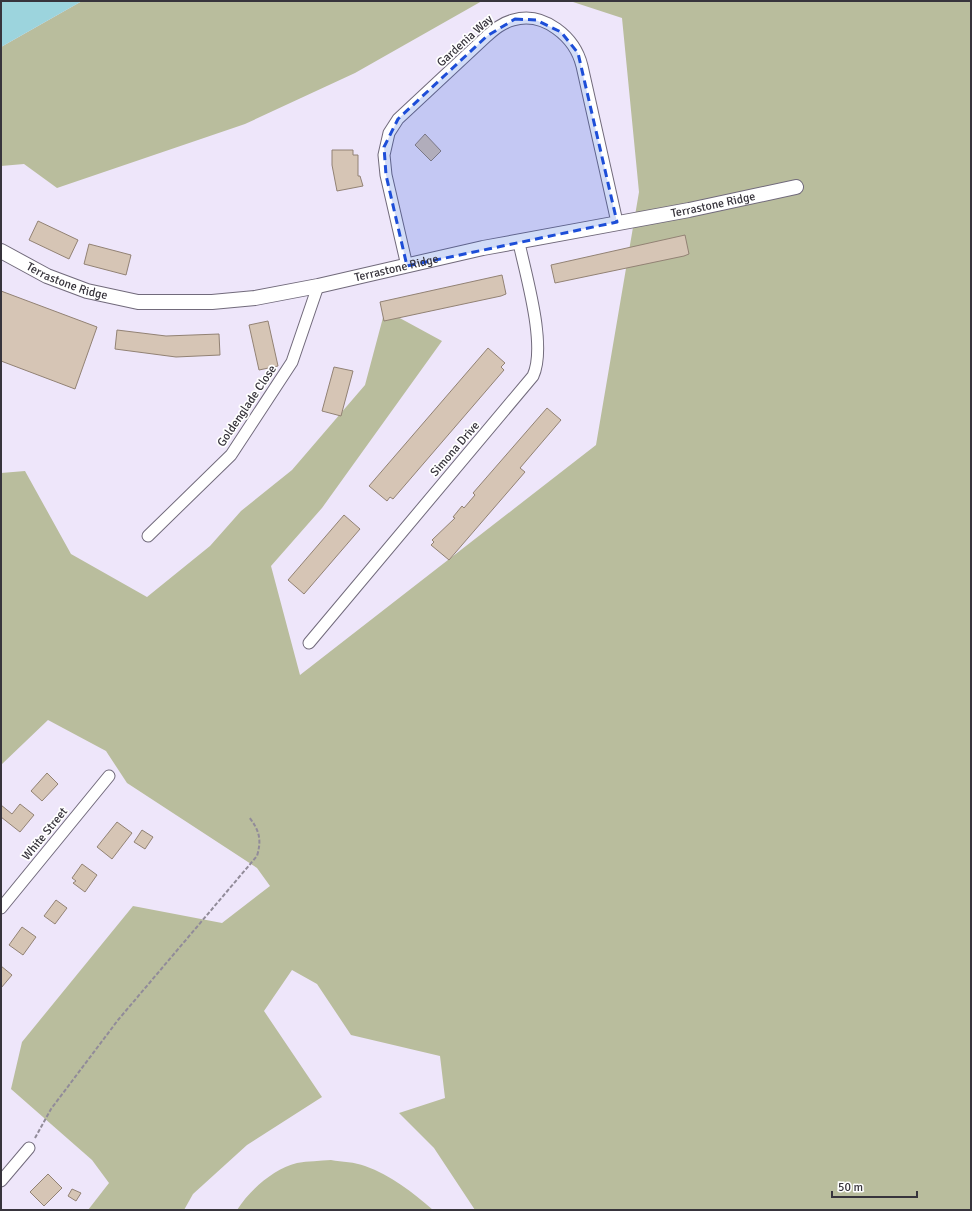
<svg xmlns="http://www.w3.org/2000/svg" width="972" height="1211" font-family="Signika,sans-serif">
<rect width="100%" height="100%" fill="#eee6fa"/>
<g fill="#b9bd9d">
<path d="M82,1H482L355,73L245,124L57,188L24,164L1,166V47Z"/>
<path d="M570,1H971V1210H475L434,1148L399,1113L445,1098L440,1056L351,1035L317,984L292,970L264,1011L322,1097L247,1145L193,1194L184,1210H88L109,1183L92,1160L11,1089L22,1042L133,906L222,923L270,886L257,868L127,783L106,751L48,720L1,765V473L25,471L71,554L147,597L210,546L241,511L292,470L365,385L385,310L442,341L322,508L271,566L300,675L596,445L639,192L622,18Z"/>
<path d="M331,1160C342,1162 355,1162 365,1166C391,1175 412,1192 433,1210H237C250,1190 273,1169 297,1163C308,1161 320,1161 331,1160Z"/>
</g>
<path fill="#9cd4dd" d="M1,1H82L1,47Z"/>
<g fill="#d6c5b5" stroke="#928274">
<path d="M425,134L441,151L431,161L415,145Z"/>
<path d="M332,150H353V155H358V176H360L363,186L337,191L332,165Z"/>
<path d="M38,221L78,240L69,259L29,240Z"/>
<path d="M685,235L689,254L684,256L555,283L551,265Z"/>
<path d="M89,244L131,255L126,275L84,264Z"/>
<path d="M502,275L506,294L501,296L384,321L380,302Z"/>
<path d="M1,291L97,327L75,389L1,361Z"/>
<path d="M268,321L278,366L259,370L249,325Z"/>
<path d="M117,330L166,336L219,334L220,355L176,357L115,349Z"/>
<path d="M488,348L505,363L501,367L504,370L393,499L390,497L387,501L369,486Z"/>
<path d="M334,367L353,371L341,416L322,411Z"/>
<path d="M547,408L561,420L520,468L525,472L449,560L431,545L434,542L432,540L455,518L453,517L462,506L464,508L475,495L473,493Z"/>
<path d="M344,515L360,529L304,594L288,580Z"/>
<path d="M47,773L58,784L42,801L31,791Z"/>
<path d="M20,804L34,815L20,832L1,817V805L12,814Z"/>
<path d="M117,822L132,833L112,859L97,847Z"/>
<path d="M142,830L153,837L145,849L134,842Z"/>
<path d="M82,864L97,875L85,892L73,883L76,881L72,878Z"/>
<path d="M56,900L67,908L55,924L44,916Z"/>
<path d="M22,927L36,937L23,955L9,945Z"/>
<path d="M1,966L12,975L1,988Z"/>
<path d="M48,1174L62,1188L44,1206L30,1192Z"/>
<path d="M72,1189L81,1193L76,1201L68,1196Z"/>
</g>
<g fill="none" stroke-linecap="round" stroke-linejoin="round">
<defs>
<g id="minor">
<path d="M407,266L386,175L384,155L389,133L398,119L487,36C495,29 502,23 513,20C544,11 575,37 582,66L617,222"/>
<path d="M148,536L231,455L292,362L318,286"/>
<path d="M309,643L533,376C547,346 526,276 519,243"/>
<path d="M1,908L109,776"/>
<path d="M1,1181L29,1148"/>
</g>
<g id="tertiary">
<path id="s1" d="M1,251L47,276L87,291L138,302H212L255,298L318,286L483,248L689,210L796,187"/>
</g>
</defs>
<use href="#minor" stroke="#716a7b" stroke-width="13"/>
<use href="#tertiary" stroke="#716a7b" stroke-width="16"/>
<path stroke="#918b99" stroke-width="2" stroke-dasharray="4 2" stroke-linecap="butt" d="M35,1138L51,1109L118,1020L257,856C262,839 259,830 249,817"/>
<use href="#minor" stroke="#fff" stroke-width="11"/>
<use href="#tertiary" stroke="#fff" stroke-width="14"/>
</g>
<path fill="#1d4ed8" fill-opacity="0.2" stroke="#1d4ed8" stroke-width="3" stroke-dasharray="8 5" stroke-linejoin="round" d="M515,19L536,20L561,32L578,53L617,222L407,266L386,175L384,147L398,119L487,36Z"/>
<g text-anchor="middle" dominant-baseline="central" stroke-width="3.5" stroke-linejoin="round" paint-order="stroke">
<g font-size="12" fill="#37343c" stroke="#fff">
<text transform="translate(465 41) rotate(-42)">Gardenia Way</text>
<text stroke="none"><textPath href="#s1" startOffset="732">Terrastone Ridge</textPath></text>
<text stroke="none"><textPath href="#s1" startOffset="409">Terrastone Ridge</textPath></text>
<text stroke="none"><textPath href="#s1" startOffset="73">Terrastone Ridge</textPath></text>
<text transform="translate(247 406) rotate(-56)">Goldenglade Close</text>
<text transform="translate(455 449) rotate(-49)">Simona Drive</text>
<text transform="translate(45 834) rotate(-51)">White Street</text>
</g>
</g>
<rect width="972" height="1211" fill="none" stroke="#37343c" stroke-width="4"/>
<path d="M832 1191v6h85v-6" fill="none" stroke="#37343c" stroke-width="2"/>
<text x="838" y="1191" font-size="12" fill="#37343c" stroke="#ffffff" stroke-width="3" paint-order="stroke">50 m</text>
</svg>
